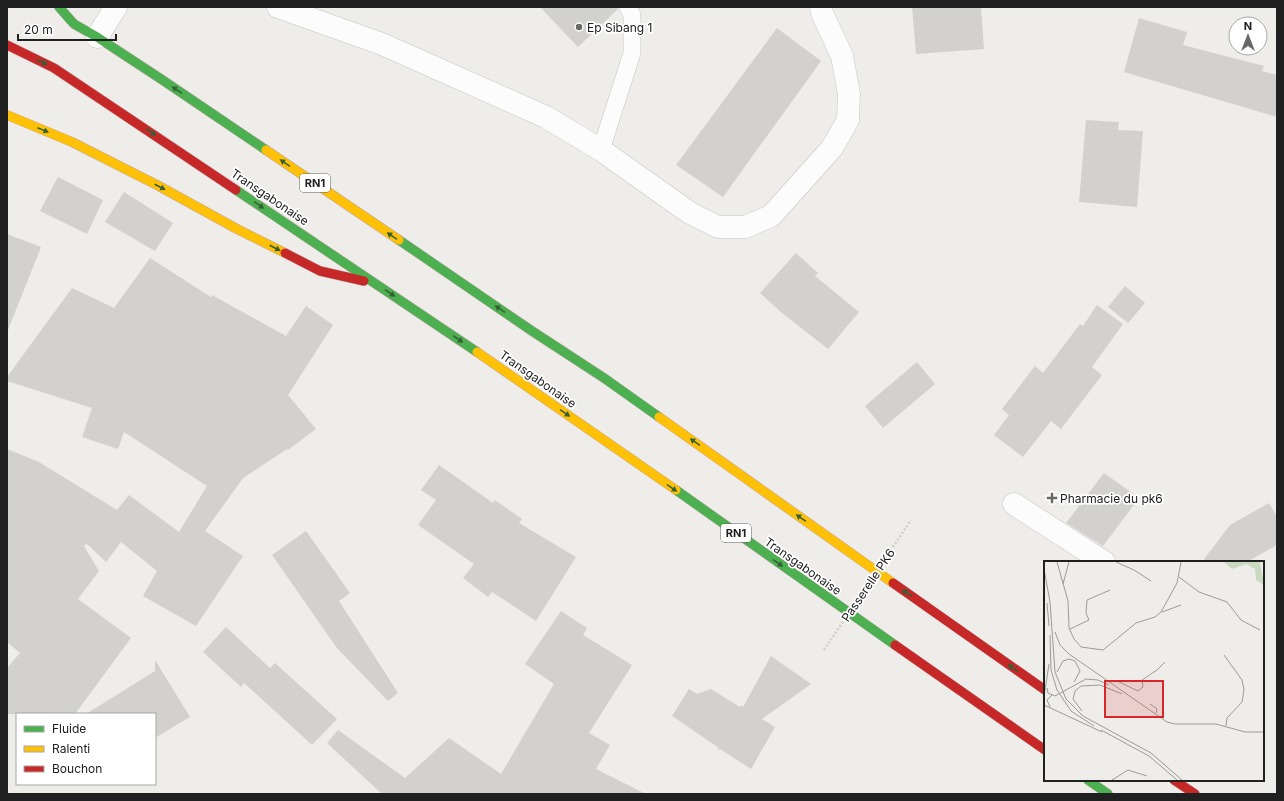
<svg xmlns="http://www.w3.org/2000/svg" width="1284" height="801" font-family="Inter,sans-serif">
<rect width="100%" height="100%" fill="#eeede9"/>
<g fill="#d2d1ce">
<path d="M540,7H618V9L578,47Z"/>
<path d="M912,7H981L984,49L916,54Z"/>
<path d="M1139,18L1187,32L1183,45L1264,66L1262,71L1277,75V117L1124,72Z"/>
<path d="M777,28L821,61L723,197L676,165Z"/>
<path d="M1086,120L1119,122L1118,130L1143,131L1137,207L1079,202Z"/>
<path d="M58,177L103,200L87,234L40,211Z"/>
<path d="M124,192L173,223L155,251L105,222Z"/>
<path d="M7,234L41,247L8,330H7Z"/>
<path d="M796,253L818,273L815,276L859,312L828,349L782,313L760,293Z"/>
<path d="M150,258L211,297L212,295L286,336L306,306L333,325L288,395L316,429L288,450L287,449L243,478L205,531L243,556L196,626L143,596L157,571L121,542L106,562L87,544L84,546L99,571L78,599L131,638L75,714H7V668L20,653L7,642V449L39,462L117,510L129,495L179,532L207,486L124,432L118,449L82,437L92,408L7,381V377L72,288L114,308Z"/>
<path d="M1125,286L1145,303L1128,323L1108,307Z"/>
<path d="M1097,305L1123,324L1092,367L1102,375L1061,429L1051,421L1023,457L994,435L1009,415L1002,409L1035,366L1043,373L1080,324L1083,326Z"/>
<path d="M917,362L935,384L883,428L865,406Z"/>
<path d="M439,465L493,503L495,500L522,519L519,523L576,557L536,621L492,592L488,597L463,578L474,564L418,525L436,500L421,490Z"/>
<path d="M1104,473L1139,498L1103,546L1066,523Z"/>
<path d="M1269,503L1277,517V545L1247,562H1202L1230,525Z"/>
<path d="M306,531L350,593L339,601L398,693L388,701L337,648L272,555Z"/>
<path d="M561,611L587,628L583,635L632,665L589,733L610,745L596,769L646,794H382L327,743L338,730L405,778L449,738L501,774L554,684L525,664Z"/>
<path d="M226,627L270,668L275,663L337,719L312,745L244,683L241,687L203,652Z"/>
<path d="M771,656L811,684L762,719L775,727L751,769L720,749L718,751L719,748L716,746L672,716L689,689L697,694L711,689L740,707L741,705L743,707Z"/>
<path d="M155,660L190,717L155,738V714H86L155,671Z"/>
</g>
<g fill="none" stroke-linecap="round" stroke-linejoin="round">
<defs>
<path id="lane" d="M601,150L632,53V15L628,7"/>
<g id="street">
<path d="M278,7L382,44L546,117L601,150L690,213L718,227H745L771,216L832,148L848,120L849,94L842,56L822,13L821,7"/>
<path d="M97,37L116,7"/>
<path d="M1014,504L1104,562"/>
</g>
<g id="fast">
<path d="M59,7L74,24L97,37L161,79L266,150"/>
<path d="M236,190L477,352"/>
<path d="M399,240L532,331L604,378L659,417"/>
<path d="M676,490L895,645"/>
<path d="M1088,780L1108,794"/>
</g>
<g id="slow">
<path d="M7,115L72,142L157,185L237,229L285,253"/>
<path d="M266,150L399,240"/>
<path d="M477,352L676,490"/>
<path d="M659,417L893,583"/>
</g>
<g id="jam">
<path d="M7,45L54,68L236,190"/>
<path d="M285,253L320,271L364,281"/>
<path d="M893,583L1045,690"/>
<path d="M895,645L1045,750"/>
<path d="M1174,780L1195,794"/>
</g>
</defs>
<use href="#lane" stroke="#c5c5c3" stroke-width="18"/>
<use href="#street" stroke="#c5c5c3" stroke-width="23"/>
<use href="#fast" stroke="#c1a3a9" stroke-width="10"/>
<use href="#slow" stroke="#c1a3a9" stroke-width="10"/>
<use href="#jam" stroke="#c1a3a9" stroke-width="10"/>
<use href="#lane" stroke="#fcfcfc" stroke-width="17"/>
<use href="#street" stroke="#fcfcfc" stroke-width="22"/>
<use href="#fast" stroke="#4caf50" stroke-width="9"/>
<use href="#slow" stroke="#ffc107" stroke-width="9"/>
<use href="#jam" stroke="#c62828" stroke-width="9"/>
<path stroke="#d6ccc9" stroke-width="2.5" stroke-dasharray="2 2" stroke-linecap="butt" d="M824,650L911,520"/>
</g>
<defs><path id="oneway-solid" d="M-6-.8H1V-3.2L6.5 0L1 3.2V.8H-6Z"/></defs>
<g fill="#346036">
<use href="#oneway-solid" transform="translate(42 62) rotate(26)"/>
<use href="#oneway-solid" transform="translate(177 90) rotate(-146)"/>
<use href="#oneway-solid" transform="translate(43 130) rotate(22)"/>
<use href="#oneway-solid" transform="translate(151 132) rotate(34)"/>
<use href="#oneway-solid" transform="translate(285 163) rotate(-146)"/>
<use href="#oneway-solid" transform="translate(160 187) rotate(28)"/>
<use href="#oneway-solid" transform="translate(259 205) rotate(34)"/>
<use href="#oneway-solid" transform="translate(392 236) rotate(-146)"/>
<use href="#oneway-solid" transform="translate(275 248) rotate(27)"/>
<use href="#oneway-solid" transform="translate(390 293) rotate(34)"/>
<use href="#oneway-solid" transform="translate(500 309) rotate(-146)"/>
<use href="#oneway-solid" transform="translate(458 339) rotate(35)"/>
<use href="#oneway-solid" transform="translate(565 413) rotate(35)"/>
<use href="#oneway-solid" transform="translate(695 442) rotate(-145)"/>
<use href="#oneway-solid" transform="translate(672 488) rotate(35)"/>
<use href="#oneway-solid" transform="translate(801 518) rotate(-145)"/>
<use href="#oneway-solid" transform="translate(778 563) rotate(35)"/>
<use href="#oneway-solid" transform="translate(907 593) rotate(-145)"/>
<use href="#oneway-solid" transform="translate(1013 668) rotate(-145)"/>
</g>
<g fill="#686866" stroke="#fff" stroke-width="1.5">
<circle cx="579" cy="27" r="4"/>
<path d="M1050 492h4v4h4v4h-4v4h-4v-4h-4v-4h4z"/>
</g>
<g text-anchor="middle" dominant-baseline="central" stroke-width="3.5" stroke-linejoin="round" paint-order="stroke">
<g fill="#fff" stroke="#636363" stroke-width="1">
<rect x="300" y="174" width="30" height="18" rx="3"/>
<rect x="721" y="524" width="30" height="18" rx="3"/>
</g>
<g font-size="11" font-weight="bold" fill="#202020">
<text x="315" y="183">RN1</text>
<text x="736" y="533">RN1</text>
</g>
<g font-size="12" fill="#202020" stroke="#fff" text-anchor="start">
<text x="587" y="27">Ep Sibang 1</text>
<text x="1060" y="498">Pharmacie du pk6</text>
</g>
<g font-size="12" fill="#202020" stroke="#fff">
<text transform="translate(270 197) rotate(34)">Transgabonaise</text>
<text transform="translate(538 379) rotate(35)">Transgabonaise</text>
<text transform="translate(803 566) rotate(35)">Transgabonaise</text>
<text transform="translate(868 585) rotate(-56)">Passerelle PK6</text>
</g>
</g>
<g transform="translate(1044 561)">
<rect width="220" height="220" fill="#eeede9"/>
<path d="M180,1H216L220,24L212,19L211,8L202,3L188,8Z" fill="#c8dbc0"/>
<path fill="none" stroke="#9c9b99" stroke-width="1" d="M13,1L24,40L25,67L30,78L37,86L59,89L92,62L111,56L117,51L133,22L137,1M72,1L90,9L107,20M0,8L6,41L11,111L22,138L39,155L107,192L138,219M135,16L155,31L183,41L197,59L216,69M19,23L25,1M3,42L5,65M118,51L137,44M26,68L45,59L42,52L43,39L66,29M11,71L16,84L25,93L123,161L131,163H172L201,171H220M6,74L7,109L13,129L27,150L50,165M180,94L198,119L200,129L198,141L183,157L182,165M13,111L19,100L25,98L31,100L36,110L30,121M66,120H73L94,130L99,126L98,119L113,109L121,101M3,127L4,132L11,135L42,118L54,119L65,124M0,136L5,103M106,143L113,148L112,152M0,144L58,171M6,146L3,139L8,134M38,150L29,138L31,130L37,125L56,124L78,133M57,169L105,195L133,219M68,219L84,209L103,215"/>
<path fill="#d62828" fill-opacity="0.15" stroke="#d62828" stroke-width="2" d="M61,120H119V156H61Z"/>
<rect width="220" height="220" fill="none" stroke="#202020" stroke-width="2"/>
</g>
<rect width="1284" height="801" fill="none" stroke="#202020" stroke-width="16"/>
<rect x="16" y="713" width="140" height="72" fill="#ffffff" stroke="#a6a6a6"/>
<rect x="24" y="726" width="20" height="6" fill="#4caf50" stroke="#a6a6a6"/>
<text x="52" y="733" font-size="12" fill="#202020">Fluide</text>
<rect x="24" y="746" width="20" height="6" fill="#ffc107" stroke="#a6a6a6"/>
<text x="52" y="753" font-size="12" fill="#202020">Ralenti</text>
<rect x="24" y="766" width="20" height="6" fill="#c62828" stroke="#a6a6a6"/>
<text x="52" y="773" font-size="12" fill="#202020">Bouchon</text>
<g transform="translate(1248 36)"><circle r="19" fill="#ffffff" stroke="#a6a6a6"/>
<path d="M0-3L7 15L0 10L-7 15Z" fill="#686866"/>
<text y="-6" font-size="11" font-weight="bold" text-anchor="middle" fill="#202020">N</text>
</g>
<path d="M18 34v6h98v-6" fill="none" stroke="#202020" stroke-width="2"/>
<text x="24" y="34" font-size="12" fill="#202020" stroke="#ffffff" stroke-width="3" paint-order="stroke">20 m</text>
</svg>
